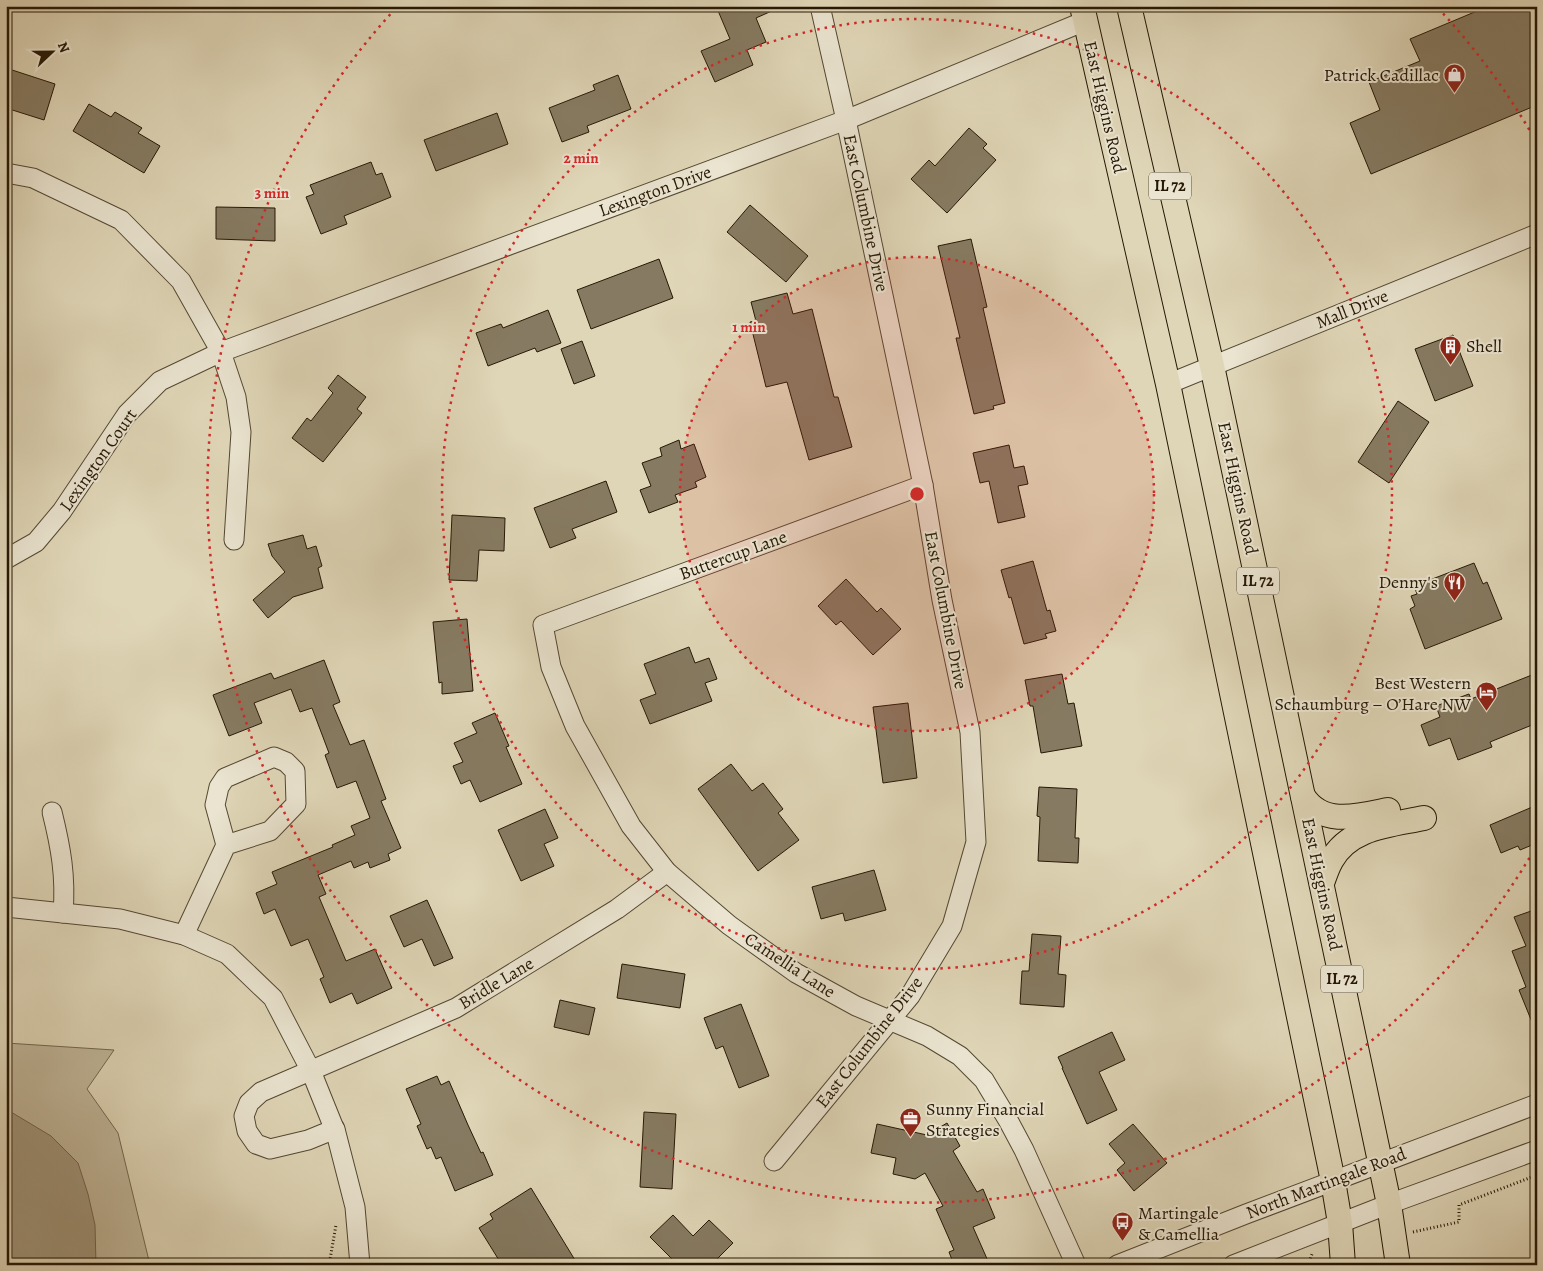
<svg xmlns="http://www.w3.org/2000/svg" width="1543" height="1271" font-family="Alegreya,serif">
<rect width="100%" height="100%" fill="#dfd6b7"/>
<filter id="stains"><feTurbulence type="fractalNoise" baseFrequency=".004" numOctaves="4"/><feColorMatrix values="0 0 0 0 .2 0 0 0 0 .09 0 0 0 0 .02 0 0 0 .5 -.17"/></filter>
<radialGradient id="worn" r=".72"><stop offset=".6" stop-color="#630" stop-opacity="0"/><stop offset="1" stop-color="#630" stop-opacity=".3"/></radialGradient>
<path fill="#c0b699" stroke="#73674f" d="M6,1043L114,1050L87,1089L118,1133L150,1265H6Z"/>
<path fill="#a0957a" stroke="#6f634b" d="M6,1109L51,1136L78,1163L88,1194L95,1225L96,1265H6Z"/>
<g fill="#867b62" stroke="#261805">
<path d="M716,6H783L756,18L766,42L747,50L753,65L715,82L701,51L730,39Z"/>
<path d="M1489,6H1537V105L1371,174L1350,123L1380,110L1369,82L1420,61L1410,39Z"/>
<path d="M6,68L55,84L44,120L6,108Z"/>
<path d="M618,75L631,109L587,126L589,132L562,142L549,108L595,90L593,85Z"/>
<path d="M89,104L111,117L115,112L142,128L138,133L160,146L144,173L73,131Z"/>
<path d="M497,113L508,144L436,171L424,140Z"/>
<path d="M969,128L987,144L983,148L996,160L947,213L911,179L929,160L935,166Z"/>
<path d="M371,162L376,175L382,173L391,197L344,216L347,224L321,234L306,197L314,194L310,185Z"/>
<path d="M750,205L808,256L786,282L727,232Z"/>
<path d="M216,207L275,208V241L216,239Z"/>
<path d="M971,239L987,307L983,308L1005,403L993,406L994,409L974,414L956,338H960L938,246Z"/>
<path d="M659,259L673,298L591,329L577,290Z"/>
<path d="M787,293L793,314L812,309L834,397H838L852,447L809,460L787,382L766,387L750,322L756,321L751,302Z"/>
<path d="M548,310L561,343L537,352L535,348L488,366L476,333L501,324L503,328Z"/>
<path d="M1453,335L1473,386L1435,401L1415,349Z"/>
<path d="M582,341L595,376L574,384L561,349Z"/>
<path d="M338,375L366,397L357,409L362,413L323,462L292,438L307,418L311,421L333,393L328,388Z"/>
<path d="M1398,401L1429,422L1389,483L1358,462Z"/>
<path d="M679,440L681,449L694,444L706,477L695,482L697,487L675,495L678,502L649,513L640,490L651,486L642,463L662,456L660,448Z"/>
<path d="M1009,445L1014,468L1024,466L1028,484L1018,486L1025,517L998,523L989,481L980,483L973,453Z"/>
<path d="M606,481L617,512L572,529L576,538L550,548L534,508Z"/>
<path d="M452,515L505,518L504,551L479,550L477,581L449,580Z"/>
<path d="M303,535L307,549L316,546L322,566L318,568L323,588L293,597L268,618L253,600L285,572L272,556L268,544Z"/>
<path d="M1033,561L1047,611L1050,610L1056,631L1045,634L1047,638L1024,644L1011,597L1009,598L1001,570Z"/>
<path d="M1474,563L1483,584L1487,582L1502,619L1425,649L1410,609L1415,606L1411,596L1417,594L1414,586Z"/>
<path d="M846,579L877,612L881,608L901,629L873,655L841,621L836,625L818,606Z"/>
<path d="M467,619L473,691L442,694V682L439,683L433,622Z"/>
<path d="M689,647L695,663L709,658L717,679L705,683L712,701L650,724L640,700L656,694L644,664Z"/>
<path d="M324,660L340,702L333,705L350,745L364,740L386,799L381,801L401,848L388,854L390,860L370,868L368,862L354,868L351,861L318,875L326,894L319,897L346,961L375,949L392,988L357,1004L352,993L330,1003L320,979L324,977L308,939L291,946L275,909L264,914L256,893L277,884L272,872L333,847L332,845L355,835L351,826L370,818L356,781L337,788L325,755L329,753L312,708L300,712L291,689L254,703L262,723L229,736L213,695L271,673L274,679Z"/>
<path d="M1537,673V723L1490,742L1492,747L1458,760L1450,738L1429,746L1421,725L1440,717L1436,706L1469,694L1471,699Z"/>
<path d="M1062,674L1068,704L1074,703L1082,746L1041,753L1033,706H1030L1025,680Z"/>
<path d="M908,703L917,778L883,783L873,707Z"/>
<path d="M495,713L509,746L506,747L522,784L480,802L470,780L461,784L453,766L463,762L454,743L477,733L472,723Z"/>
<path d="M731,764L752,791L763,783L783,809L778,813L799,840L758,871L698,789Z"/>
<path d="M1039,787L1077,789L1075,838H1079L1078,863L1038,861L1040,817L1037,816Z"/>
<path d="M1537,805V843L1520,850L1518,846L1501,853L1490,825Z"/>
<path d="M545,809L558,838L544,844L554,866L521,881L498,830Z"/>
<path d="M874,870L886,910L845,921L843,913L821,919L812,887Z"/>
<path d="M427,900L453,958L434,966L422,939L404,947L390,916Z"/>
<path d="M1537,909V1032H1536L1519,990L1526,987L1512,951L1526,946L1514,917Z"/>
<path d="M1032,934L1061,936L1058,974L1066,975L1064,1007L1020,1004L1022,971H1029Z"/>
<path d="M622,964L685,974L680,1008L617,998Z"/>
<path d="M560,1000L595,1008L589,1035L554,1027Z"/>
<path d="M741,1004L769,1076L739,1088L723,1046L716,1049L704,1018Z"/>
<path d="M1112,1032L1125,1060L1099,1072L1117,1110L1087,1124L1062,1068H1063L1058,1057Z"/>
<path d="M437,1076L441,1085L449,1081L468,1125L481,1153L483,1152L493,1175L455,1191L441,1157L436,1159L431,1147L427,1149L417,1126L421,1124L406,1089Z"/>
<path d="M644,1112L676,1114L672,1189L640,1187Z"/>
<path d="M947,1123L960,1146L953,1151L977,1192L983,1189L995,1218L973,1227L988,1261L980,1265H954L949,1252L954,1250L936,1209L943,1206L925,1173L915,1179L893,1174L896,1158L871,1153L877,1124L927,1135Z"/>
<path d="M1133,1124L1167,1163L1134,1191L1117,1170L1125,1163L1109,1144Z"/>
<path d="M531,1188L578,1265H502L479,1228L493,1219L490,1214Z"/>
<path d="M673,1215L693,1236L709,1220L733,1243L711,1265H678L650,1237Z"/>
</g>
<g fill="none" stroke-linecap="round" stroke-linejoin="round">
<defs>
<g id="minor">
<path d="M6,173L33,178L121,220L181,281L221,352L236,397L241,432L234,540"/>
<path d="M1168,384L1537,234"/>
<path d="M923,485L543,625L551,667L575,726L631,826L667,872L729,925L796,973L856,1006L927,1036L960,1056L984,1080L1008,1120L1024,1150L1076,1265"/>
<path d="M6,559L36,542L62,511L127,414L160,381L221,352L846,120L1085,21"/>
<path d="M52,812C61,848 66,877 63,913"/>
<path d="M6,907L120,919L184,935L227,954L273,998L311,1071L336,1133L355,1207L360,1265"/>
<path d="M184,935L226,845L215,805L219,787L225,778L274,757L286,762L295,771L296,804L270,831L226,845"/>
<path d="M335,1129L308,1140L270,1149L256,1144L247,1131L244,1116L249,1103L261,1092L456,1008L617,909L667,872"/>
<path d="M774,1161L910,996L952,926L976,842L970,732L942,600L923,485L846,120L820,6"/>
<path d="M1117,1265L1246,1214L1537,1104"/>
<path d="M1233,1265L1389,1204L1537,1150"/>
</g>
<g id="major">
<path d="M1082,6L1168,384L1333,1181L1340,1223L1343,1265"/>
<path d="M1129,6L1212,366L1389,1204L1398,1265"/>
<path d="M1303,796C1322,827 1359,816 1388,810"/>
<path d="M1322,883C1325,875 1327,868 1331,861C1349,827 1391,825 1424,818"/>
</g>
</defs>
<use href="#minor" stroke="#544832" stroke-width="21"/>
<use href="#major" stroke="#261805" stroke-width="26"/>
<g stroke="#261805" stroke-width="3" stroke-dasharray="1 2.5" stroke-linecap="butt">
<path d="M1413,1232L1459,1222V1205L1537,1175"/>
<path d="M329,1265L336,1225"/>
<path d="M1308,1265L1312,1254"/>
</g>
<use href="#minor" stroke="#eae4d0" stroke-width="19"/>
<use href="#major" stroke="#dfd6b7" stroke-width="24"/>
</g>
<circle cx="917" cy="494" r="237" fill="#d62828" fill-opacity=".12"/>
<g fill="none" stroke="#d62828" stroke-width="2.5" stroke-dasharray="2.5 5">
<circle cx="917" cy="494" r="237"/>
<circle cx="917" cy="494" r="475"/>
<path d="M1537 845A712 712 0 1 1 396 8M1438 8A712 712 0 0 1 1537 143"/>
</g>
<defs>
<symbol id="shop-pin" viewBox="-11 -11 22 30"><path d="M0 17L-7.5 6A9.5 9.5 0 1 1 7.5 6Z" fill="#8f2418" stroke="#eae4d0"/><path d="M-5-2.5h2.3a2.7 3.5 0 0 1 5.4 0H5L5.5 6h-11ZM-1.5-2.5h3a1.5 2.3 0 0 0-3 0Z" fill="#fff"/></symbol>
<symbol id="building-pin" viewBox="-11 -11 22 30"><path d="M0 17L-7.5 6A9.5 9.5 0 1 1 7.5 6Z" fill="#8f2418" stroke="#eae4d0"/><path d="M-4-6H4V6H1V3H-1V6H-4ZM-2.5-4.3h1.7v1.8h-1.7ZM.8-4.3h1.7v1.8H.8ZM-2.5-1h1.7V.8h-1.7ZM.8-1h1.7V.8H.8Z" fill="#fff"/></symbol>
<symbol id="restaurant-pin" viewBox="-11 -11 22 30"><path d="M0 17L-7.5 6A9.5 9.5 0 1 1 7.5 6Z" fill="#8f2418" stroke="#eae4d0"/><path d="M-5-6h1v4h1v-4h1v4h1v-4h1v5L-1.5 .5V6h-2V.5L-5-1ZM5-6V6H3V1.5H1.5Q1.5-4 5-6Z" fill="#fff"/></symbol>
<symbol id="hotel-pin" viewBox="-11 -11 22 30"><path d="M0 17L-7.5 6A9.5 9.5 0 1 1 7.5 6Z" fill="#8f2418" stroke="#eae4d0"/><path d="M-6-4.5h1.5V1H6V5H4.5V3h-9V5H-6ZM-4 0a1.8 1.8 0 1 1 3.6 0ZM.5 0V-2.5h3Q6-2.5 6 0Z" fill="#fff"/></symbol>
<symbol id="office-pin" viewBox="-11 -11 22 30"><path d="M0 17L-7.5 6A9.5 9.5 0 1 1 7.5 6Z" fill="#8f2418" stroke="#eae4d0"/><path d="M-6-3h4V-5.5h4V-3h4V5H-6ZM-1-4.5V-3h2v-1.5ZM-6 0V1H6V0Z" fill="#fff"/></symbol>
<symbol id="bus-pin" viewBox="-11 -11 22 30"><path d="M0 17L-7.5 6A9.5 9.5 0 1 1 7.5 6Z" fill="#8f2418" stroke="#eae4d0"/><path d="M-5-6H5V4H4V6H2V4H-2V6H-4V4H-5ZM-3.5-4V0h7V-4ZM-3.5 1.2v1.5H-2V1.2ZM2 1.2v1.5H3.5V1.2Z" fill="#fff"/></symbol>
</defs>
<g fill-rule="evenodd">
<use href="#shop-pin" x="1442" y="62" width="25" height="34"/>
<use href="#building-pin" x="1438" y="334" width="25" height="34"/>
<use href="#restaurant-pin" x="1442" y="570" width="25" height="34"/>
<use href="#hotel-pin" x="1474" y="680" width="25" height="34"/>
<use href="#office-pin" x="898" y="1106" width="25" height="34"/>
<use href="#bus-pin" x="1110" y="1210" width="25" height="34"/>
</g>
<g text-anchor="middle" dominant-baseline="central" stroke-width="4" stroke-linejoin="round" paint-order="stroke">
<g fill="#eae4d0" stroke="#615542" stroke-width="1">
<rect x="1149" y="172.5" width="42" height="27" rx="4"/>
<rect x="1237" y="567.5" width="42" height="27" rx="4"/>
<rect x="1321" y="965.5" width="42" height="27" rx="4"/>
</g>
<g font-size="16" font-weight="bold" fill="#261805">
<text x="1170" y="186">IL 72</text>
<text x="1258" y="581">IL 72</text>
<text x="1342" y="979">IL 72</text>
</g>
<g font-size="18" fill="#261805" stroke="#eae4d0" text-anchor="end">
<text x="1439" y="75">Patrick Cadillac</text>
<text x="1466" y="346" text-anchor="start">Shell</text>
<text x="1438" y="582">Denny's</text>
<text x="1471" y="683">Best Western<tspan x="1471" dy="21">Schaumburg – O’Hare NW</tspan></text>
<text x="926" y="1109" text-anchor="start">Sunny Financial<tspan x="926" dy="21">Strategies</tspan></text>
<text x="1138" y="1213" text-anchor="start">Martingale<tspan x="1138" dy="21">&amp; Camellia</tspan></text>
</g>
<g font-size="18" fill="#261805" stroke="#eae4d0">
<text transform="translate(1105 107) rotate(77)">East Higgins Road</text>
<text transform="translate(655 191) rotate(-20)">Lexington Drive</text>
<text transform="translate(866 213) rotate(78)">East Columbine Drive</text>
<text transform="translate(1352 309) rotate(-22)">Mall Drive</text>
<text transform="translate(98 460) rotate(-55)">Lexington Court</text>
<text transform="translate(1238 488) rotate(78)">East Higgins Road</text>
<text transform="translate(733 555) rotate(-20)">Buttercup Lane</text>
<text transform="translate(946 610) rotate(79)">East Columbine Drive</text>
<text transform="translate(1322 884) rotate(78)">East Higgins Road</text>
<text transform="translate(790 965) rotate(33)">Camellia Lane</text>
<text transform="translate(496 983) rotate(-31)">Bridle Lane</text>
<text transform="translate(869 1042) rotate(-52)">East Columbine Drive</text>
<text transform="translate(1326 1183) rotate(-21)">North Martingale Road</text>
</g>
</g>
<circle cx="917" cy="494" r="8" fill="#d62828" stroke="#eae4d0" stroke-width="2.5"/>
<g font-size="15" text-anchor="middle" font-weight="bold" fill="#d62828" stroke="#eae4d0" stroke-width="4" stroke-linejoin="round" paint-order="stroke">
<text x="581" y="163">2 min</text>
<text x="272" y="198">3 min</text>
<text x="749" y="332">1 min</text>
</g>
<rect width="1543" height="1271" fill="none" stroke="#dfd6b7" stroke-width="25"/>
<rect x="8" y="8" width="1528" height="1256" fill="none" stroke="#261805" stroke-width="2.5"/>
<rect x="12" y="12" width="1518" height="1246" fill="none" stroke="#261805"/>
<g transform="translate(52 52) rotate(68)" stroke="#eae4d0" stroke-width="4" paint-order="stroke">
<path d="M0-4L9 19L0 12L-9 19Z" fill="#261805"/>
<text y="-8" font-size="14" font-weight="bold" text-anchor="middle" fill="#261805">N</text>
</g>
<rect width="100%" height="100%" filter="url(#stains)"/>
<rect width="100%" height="100%" fill="url(#worn)"/>
</svg>
